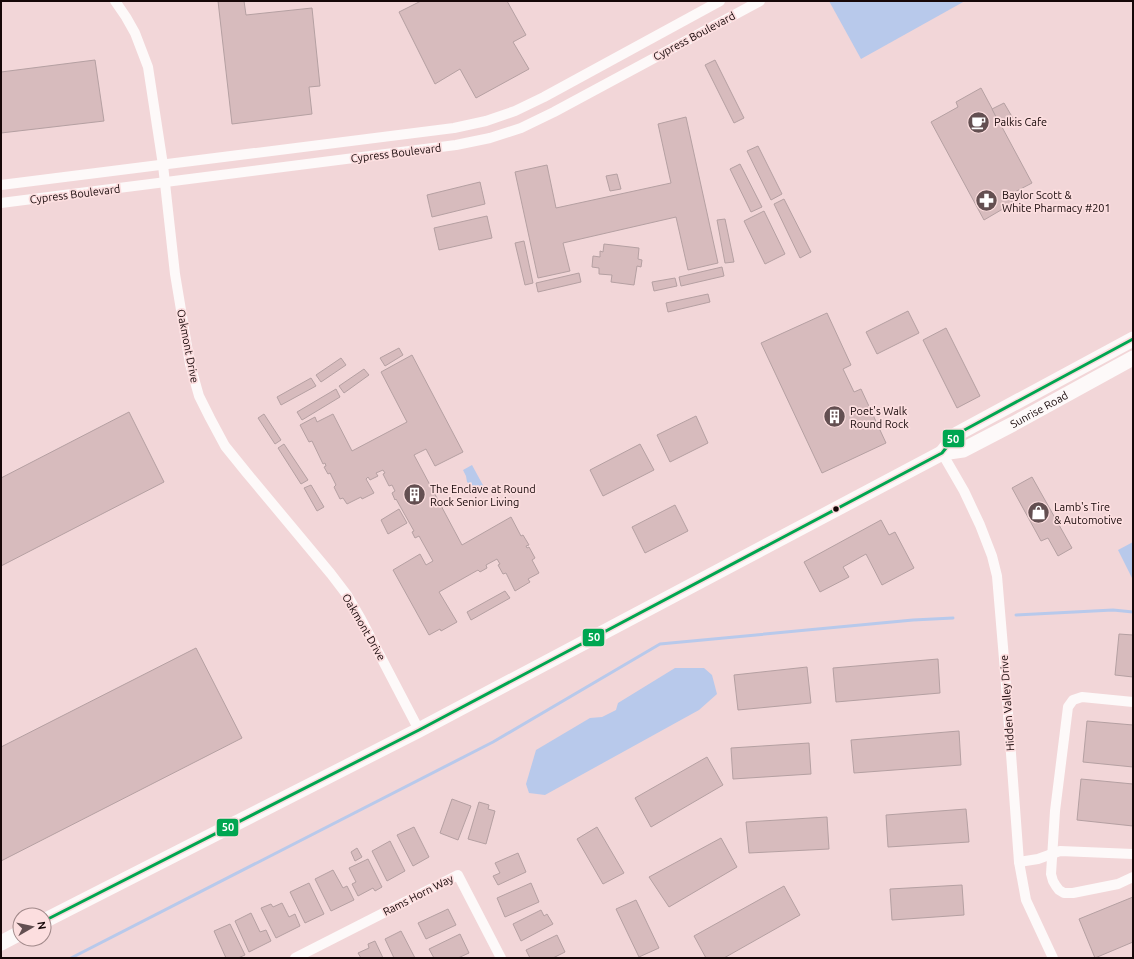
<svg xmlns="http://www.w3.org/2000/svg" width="1134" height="959" font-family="Ubuntu,sans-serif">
<rect width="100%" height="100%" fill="#f2d6d8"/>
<g fill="#b8c9eb">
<path d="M829,1H965L861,59Z"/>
<path d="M472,465L484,487L475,492L472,486L467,482L466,476L463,470Z"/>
<path d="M1133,542V580L1118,550Z"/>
<path d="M675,668H704L712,675L717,694L699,710L545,795L529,793L526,784L536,750L590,718L602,717L616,710L618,703Z"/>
</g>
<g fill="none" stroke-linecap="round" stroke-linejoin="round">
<g stroke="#b8c9eb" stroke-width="3">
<path d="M1016,615L1113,610L1133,612"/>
<path d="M71,958L493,742L660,644L913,620L953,618"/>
</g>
</g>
<g fill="#d7bbbd" stroke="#b5a0a2">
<path d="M218,1H244L246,15L312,8L320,86L309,87L312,114L232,124Z"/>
<path d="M421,1H507L526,35L513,42L529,69L476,98L460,69L435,84L399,12Z"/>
<path d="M95,60L104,121L1,133V72Z"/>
<path d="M715,60L744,118L734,123L705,65Z"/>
<path d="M981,88L1032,183L1009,195L1013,203L984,220L931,122L958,107L956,102Z"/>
<path d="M1004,103L1014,120L1001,127L992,109Z"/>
<path d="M686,117L718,263L688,270L676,217L563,243L570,271L538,278L515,172L547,165L556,208L671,183L658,124Z"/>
<path d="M758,146L782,194L771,200L747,151Z"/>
<path d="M740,164L762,207L751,212L730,169Z"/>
<path d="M617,174L621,189L610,191L606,176Z"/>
<path d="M480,182L485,204L432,217L427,195Z"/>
<path d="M784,199L811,252L800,258L774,204Z"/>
<path d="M764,211L785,254L765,264L744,221Z"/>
<path d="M487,216L492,238L439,250L434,228Z"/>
<path d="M725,219L734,262L725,263L717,220Z"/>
<path d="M524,241L533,283L525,285L515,243Z"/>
<path d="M604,244L639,248L638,259L642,260L641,267L637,266L634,285L611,282L612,275L599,274V268L592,267L593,256L600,257V251L603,252Z"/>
<path d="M722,267L724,276L681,286L679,277Z"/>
<path d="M579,273L581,282L538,292L536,283Z"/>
<path d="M675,278L677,286L654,291L652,282Z"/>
<path d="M708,294L710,302L668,312L666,303Z"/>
<path d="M908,311L919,333L877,354L866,332Z"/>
<path d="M827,313L851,365L843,369L854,392L861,389L886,443L822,473L761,343Z"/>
<path d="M946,328L980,396L957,408L923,340Z"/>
<path d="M399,348L403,355L385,366L380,358Z"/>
<path d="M412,355L463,452L435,466L426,449L414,455L462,545L511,517L521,536L523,535L529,545L526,546L527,548L529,547L535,558L532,560L539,573L528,579L530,582L515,591L506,573L503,574L498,565L500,564L497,559L486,565L487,568L480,572L478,570L439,592L457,622L441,631L440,629L429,635L393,570L420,554L426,565L433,561L419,536L415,538L412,532L414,531L396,499L395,500L392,493L395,491L392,485L389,486L383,474L385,473L383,470L376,473L378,476L370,480L368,477L366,479L374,493L362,499L361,497L347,504L343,498L340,499L334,487L336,485L330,473L328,474L324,467L326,466L325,463L323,464L312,441L309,442L300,425L315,417L317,422L333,414L352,451L407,422L381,372Z"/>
<path d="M341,358L346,365L321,382L316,375Z"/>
<path d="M364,369L369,375L344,393L339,386Z"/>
<path d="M311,378L316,386L281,405L277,397Z"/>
<path d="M336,389L340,397L302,420L297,412Z"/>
<path d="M129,412L164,482L1,566V478Z"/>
<path d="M264,414L281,440L275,444L258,418Z"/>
<path d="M696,416L708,443L670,462L657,435Z"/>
<path d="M284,444L308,480L301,484L278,448Z"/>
<path d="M640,444L654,470L603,496L590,470Z"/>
<path d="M1032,477L1072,548L1058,556L1048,538L1041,541L1012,488Z"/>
<path d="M311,485L324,507L317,511L304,488Z"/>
<path d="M675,505L688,531L645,553L632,527Z"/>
<path d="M399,509L407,523L388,534L381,520Z"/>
<path d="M881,520L889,535L895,532L914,568L882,585L866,554L843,567L849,577L820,592L804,562Z"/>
<path d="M505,591L510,598L471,620L467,612Z"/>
<path d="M1119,634L1133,635V677L1115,675Z"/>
<path d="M196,648L242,738L1,861V747Z"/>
<path d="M938,659L940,693L836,702L833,668Z"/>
<path d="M807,667L811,703L738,710L734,675Z"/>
<path d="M1087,721L1133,725V767L1083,762Z"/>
<path d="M959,731L961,765L854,773L851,740Z"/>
<path d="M809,743L811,774L733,779L731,748Z"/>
<path d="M707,757L723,785L651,827L635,798Z"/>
<path d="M1081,779L1133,784V826L1077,820Z"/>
<path d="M452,799L471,806L458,840L440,833Z"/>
<path d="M479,802L489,805L488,809L495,811L486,844L468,839Z"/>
<path d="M966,809L969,842L888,847L886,815Z"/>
<path d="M827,817L829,849L749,853L746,822Z"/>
<path d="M414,827L429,857L413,866L397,835Z"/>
<path d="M597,827L624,873L603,884L577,839Z"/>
<path d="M721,838L737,867L669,907L649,877Z"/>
<path d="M390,841L405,871L387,881L372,851Z"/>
<path d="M357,848L362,857L355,861L351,852Z"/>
<path d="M518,853L526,872L498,885L493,876L500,873L495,863Z"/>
<path d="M368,859L382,887L375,891L373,888L358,896L352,884L356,882L349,868Z"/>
<path d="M333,870L343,888L347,886L354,900L331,911L315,879Z"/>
<path d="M309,883L324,914L305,923L290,892Z"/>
<path d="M531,883L539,902L505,917L497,898Z"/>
<path d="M962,885L964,915L892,920L890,889Z"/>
<path d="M784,886L800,915L724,958H706L694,936Z"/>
<path d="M1133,897V942L1095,958L1079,919Z"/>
<path d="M636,900L659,948L639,957L616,909Z"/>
<path d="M282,903L289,917L295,914L300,926L276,938L261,908L271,904L273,907Z"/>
<path d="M448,909L456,925L426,939L418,923Z"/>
<path d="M541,910L544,916L547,914L553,924L521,941L513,924Z"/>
<path d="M251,913L260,932L266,930L271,941L249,952L235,921Z"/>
<path d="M230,924L245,955L238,958H226L214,931Z"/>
<path d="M401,931L415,958H394L385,939Z"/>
<path d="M460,934L469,953L458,958H434L429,949Z"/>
<path d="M557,935L565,952L553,958H530L526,950Z"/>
<path d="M375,941L383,958H361L358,953L369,948L368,944Z"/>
</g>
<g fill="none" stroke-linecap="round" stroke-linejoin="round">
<g stroke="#fdf9f9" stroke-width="10">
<path d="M115,1L126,17L135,33L148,67L163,165L175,274L190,364L199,396L210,418L225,446L246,472L331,574L347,595L361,619L419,730"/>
<path d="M1,185L454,128L486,121L515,111L544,97L720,1"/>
<path d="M1,203L456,145L490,138L521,128L554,112L760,1"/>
<path d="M942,453L964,491L980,525L992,556L997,576L1004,659L1019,862L1026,900L1053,958"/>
<path d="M1133,702L1082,697L1073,700L1068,707L1055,811L1051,874L1053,881L1056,886L1059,890L1064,893H1073L1118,884L1133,877"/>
<path d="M1019,862L1038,859L1060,851L1133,854"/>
<path d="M295,958L458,875L501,958"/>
</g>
<g stroke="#fdf9f9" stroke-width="15">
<path d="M942,453L957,434L1133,339"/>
<path id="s1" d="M44,921L419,730L942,453L963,450L1013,424L1133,358"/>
<path d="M1,943L20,933"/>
</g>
<defs>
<path id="bus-1" d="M44,921L419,730L942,453L957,434L1133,339"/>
</defs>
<use href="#bus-1" stroke="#fcdedf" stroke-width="6"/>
<use href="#bus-1" stroke="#00a651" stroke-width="3"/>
</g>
<defs>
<symbol id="cafe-disc" viewBox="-11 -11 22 22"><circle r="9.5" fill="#634f51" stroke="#fcdedf"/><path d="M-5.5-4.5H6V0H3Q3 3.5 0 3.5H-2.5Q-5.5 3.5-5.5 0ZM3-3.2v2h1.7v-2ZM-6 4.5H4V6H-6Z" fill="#fff"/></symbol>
<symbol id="pharmacy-disc" viewBox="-11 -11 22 22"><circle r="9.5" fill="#634f51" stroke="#fcdedf"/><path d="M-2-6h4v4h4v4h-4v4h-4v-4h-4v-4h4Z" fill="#fff"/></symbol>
<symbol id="building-disc" viewBox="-11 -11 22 22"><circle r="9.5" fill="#634f51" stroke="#fcdedf"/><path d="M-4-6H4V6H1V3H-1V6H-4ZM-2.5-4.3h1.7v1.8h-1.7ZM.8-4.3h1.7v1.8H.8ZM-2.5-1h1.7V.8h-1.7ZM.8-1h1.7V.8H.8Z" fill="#fff"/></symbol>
<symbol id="shop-disc" viewBox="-11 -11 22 22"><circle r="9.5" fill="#634f51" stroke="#fcdedf"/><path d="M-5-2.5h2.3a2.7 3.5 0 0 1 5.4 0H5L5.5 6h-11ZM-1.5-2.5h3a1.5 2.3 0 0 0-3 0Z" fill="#fff"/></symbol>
</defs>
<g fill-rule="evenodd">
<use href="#cafe-disc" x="966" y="110" width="25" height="25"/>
<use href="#pharmacy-disc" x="974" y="188" width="25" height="25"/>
<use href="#building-disc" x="822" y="404" width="25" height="25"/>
<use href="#building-disc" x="402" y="482" width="25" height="25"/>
<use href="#shop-disc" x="1026" y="500" width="25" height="25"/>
</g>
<circle fill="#160708" stroke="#fcdedf" stroke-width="1.5" cx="836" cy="509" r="3.5"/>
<g text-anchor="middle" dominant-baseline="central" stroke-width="3.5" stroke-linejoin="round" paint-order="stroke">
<g font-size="11" fill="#160708" stroke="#fcdedf">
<text transform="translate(694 36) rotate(-28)">Cypress Boulevard</text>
<text transform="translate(396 153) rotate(-7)">Cypress Boulevard</text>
<text transform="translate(75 194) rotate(-7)">Cypress Boulevard</text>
<text transform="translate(188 346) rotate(79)">Oakmont Drive</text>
<text stroke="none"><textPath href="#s1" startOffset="1120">Sunrise Road</textPath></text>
<text transform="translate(364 627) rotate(60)">Oakmont Drive</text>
<text transform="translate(1007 703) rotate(-94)">Hidden Valley Drive</text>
<text transform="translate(418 895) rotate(-27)">Rams Horn Way</text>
</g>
<g font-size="11" fill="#160708" stroke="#fcdedf" text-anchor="start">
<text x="994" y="122">Palkis Cafe</text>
<text x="1002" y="195">Baylor Scott &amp;<tspan x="1002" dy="13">White Pharmacy #201</tspan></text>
<text x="850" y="411">Poet's Walk<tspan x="850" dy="13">Round Rock</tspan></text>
<text x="430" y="489">The Enclave at Round<tspan x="430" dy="13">Rock Senior Living</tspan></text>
<text x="1054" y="507">Lamb's Tire<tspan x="1054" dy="13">&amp; Automotive</tspan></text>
</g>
</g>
<g stroke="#fcdedf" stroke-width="1.5">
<rect x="942" y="429" width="23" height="19" rx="4" fill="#00a651"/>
<rect x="582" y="628" width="23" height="19" rx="4" fill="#00a651"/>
<rect x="216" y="818" width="23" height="19" rx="4" fill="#00a651"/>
</g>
<g font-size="11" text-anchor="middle" font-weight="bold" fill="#fff">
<text x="953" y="443">50</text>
<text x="594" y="641">50</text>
<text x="228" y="831">50</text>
</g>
<rect width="1134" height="959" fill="none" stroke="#160708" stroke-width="4"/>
<g transform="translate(32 927) rotate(81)"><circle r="19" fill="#fcdedf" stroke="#a08889"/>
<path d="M0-3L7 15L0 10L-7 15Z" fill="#634f51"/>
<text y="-6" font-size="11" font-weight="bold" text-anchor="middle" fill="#160708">N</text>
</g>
</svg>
